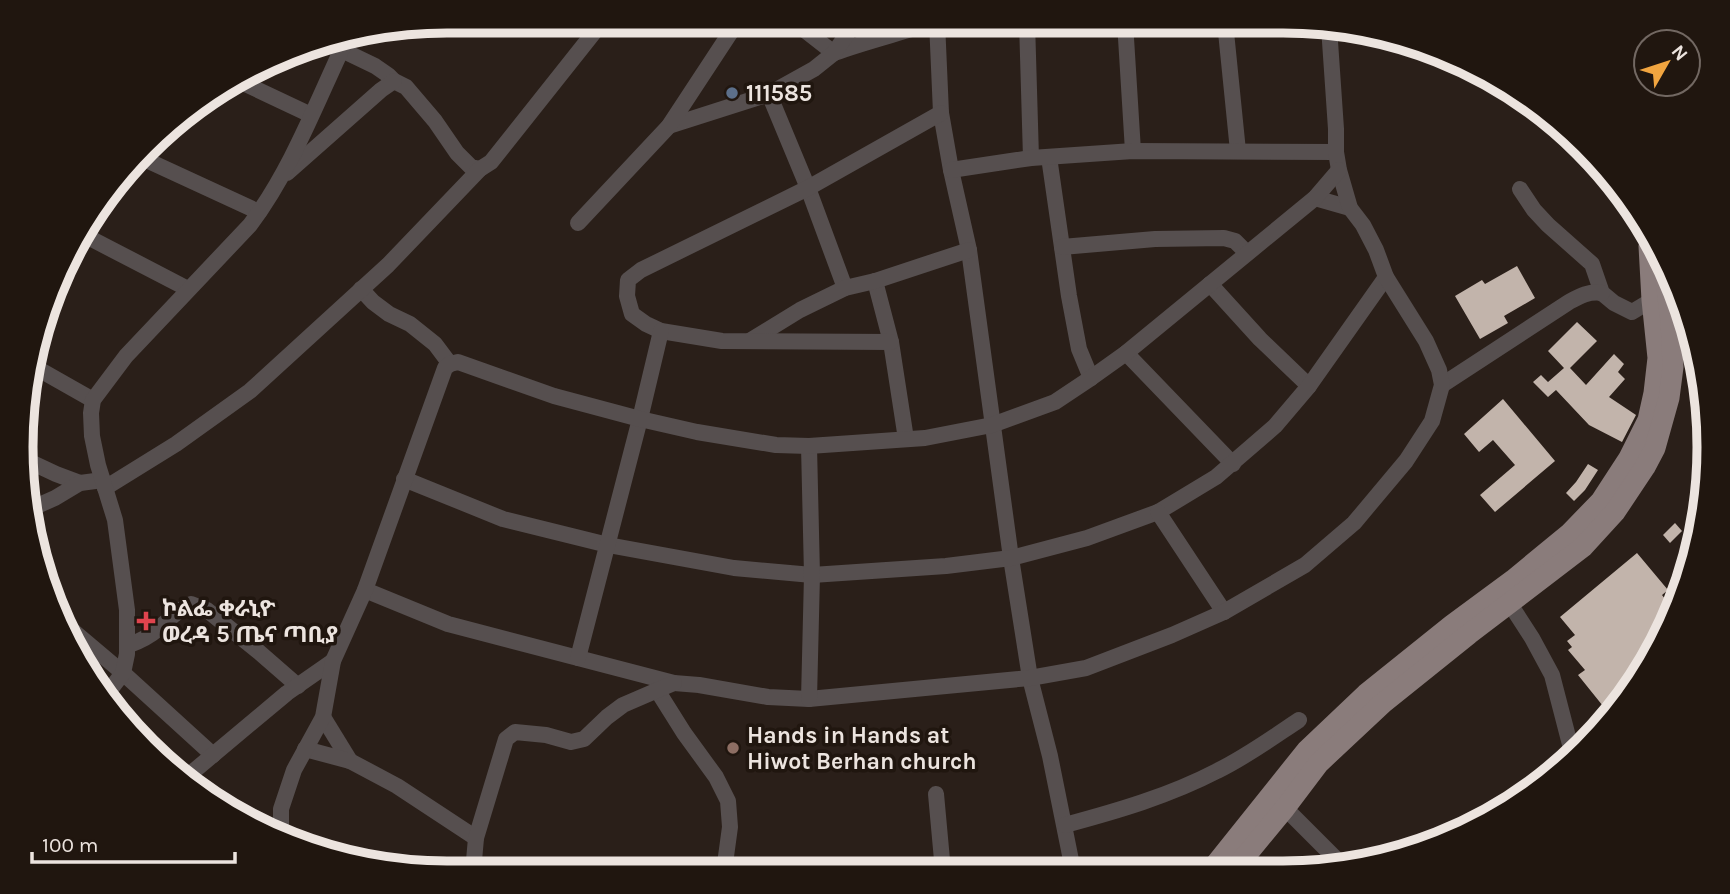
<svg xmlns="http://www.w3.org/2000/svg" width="1730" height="894" font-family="Karla,'Noto Sans Ethiopic',sans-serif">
<rect width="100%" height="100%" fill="#2a1f19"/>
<g fill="#c2b4ab">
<path d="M1517,266L1535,298L1504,316L1508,323L1480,339L1455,296L1482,280L1485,284Z"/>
<path d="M1577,322L1597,341L1570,368L1586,385L1614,354L1624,364L1618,372L1625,379L1609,397L1636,415L1622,442L1589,425L1556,390L1548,397L1533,382L1541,375L1548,382L1564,368L1548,351Z"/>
<path d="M1503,399L1555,461L1495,512L1480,495L1515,465L1493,440L1479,452L1464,434Z"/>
<path d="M1588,464L1598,470L1585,490L1574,501L1566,493L1576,482Z"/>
<path d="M1675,523L1682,531L1670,543L1663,535Z"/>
<path d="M1637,553L1668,590L1662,595L1672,608L1665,636L1611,716L1578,675L1585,670L1568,650L1572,647L1567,641L1575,635L1560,617Z"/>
</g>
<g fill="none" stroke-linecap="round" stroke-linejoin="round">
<g stroke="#564f4f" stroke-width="16">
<path d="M793,21L834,53"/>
<path d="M937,22L941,113L951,170L969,250L1011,558L1030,678L1050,756L1073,870"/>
<path d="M1027,22L1031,158"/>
<path d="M1125,22L1133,151"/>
<path d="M1225,22L1238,151"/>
<path d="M323,41L375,66L388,75L394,81L406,87L435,121L457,153L471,167L480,169"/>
<path d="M834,53C867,41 901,33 934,22"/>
<path d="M239,81L311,115"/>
<path d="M769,94L808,188L845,288"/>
<path d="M669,126L769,94L814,69L834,53L856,21"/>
<path d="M1049,157L1069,296L1079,349L1091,378"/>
<path d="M142,158L259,212"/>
<path d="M951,170L1031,158L1133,151L1336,152"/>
<path d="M287,173L381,90L394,81"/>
<path d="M1520,189L1534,210L1548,225L1592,264L1602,293L1614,303L1632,312L1652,300"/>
<path d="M1315,198L1350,208"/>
<path d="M578,223L669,126L738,21"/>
<path d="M82,234L188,289"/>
<path d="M1062,247L1155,239L1224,238L1235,241L1247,253"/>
<path d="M875,281L891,342L906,439"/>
<path d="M1210,284L1260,339L1309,386"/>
<path d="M361,289L373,302L389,314L410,324L435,344L450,364"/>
<path d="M751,340L800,310L845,288L875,281L969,250"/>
<path d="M891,342L722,341L661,331L646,324L632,314L627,296L628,280L641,270L808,188L941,113"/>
<path d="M1126,353L1233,464"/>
<path d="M33,366L93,400"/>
<path d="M1442,385L1569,302C1580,296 1589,291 1602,293"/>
<path d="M24,459L56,474L80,483"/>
<path d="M404,479L503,519L608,545L734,568L812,575L946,566L1011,558L1087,538L1158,512L1216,477L1275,426L1309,386L1386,277"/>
<path d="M105,488L176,444L250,391L388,265L480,169L491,162L603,21"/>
<path d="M30,509L55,498L80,483L103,480"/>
<path d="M1158,512L1224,612"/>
<path d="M365,590L448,624L674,683L699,685L768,697L809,699L1030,678L1086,668L1172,635L1224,612L1305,565L1354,523L1406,461L1432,421L1442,385L1439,370L1426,341L1386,277L1376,250L1363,225L1350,208L1339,170L1336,152V129L1329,27"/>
<path d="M1510,604L1532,638L1552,675L1573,756"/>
<path d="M59,619L123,673L213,755"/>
<path d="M127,646C138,642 149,637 158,629C169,620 177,610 191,604L207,610L259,652L298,686"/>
<path d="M578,658L640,419L661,331"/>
<path d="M657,690L684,733L716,777L728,801L730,827L724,871"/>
<path d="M106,695L123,673L127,654V610L115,520L98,465L92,436L91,413L93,400L126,356L250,225C292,169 317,101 347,38"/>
<path d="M809,699L812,575L809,446"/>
<path d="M323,717L350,761"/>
<path d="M305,749L350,761L397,786L476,838"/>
<path d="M189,775L287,693L333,661"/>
<path d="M936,794L943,871"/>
<path d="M1285,808L1345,868"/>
<path d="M1065,825C1117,811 1169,796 1217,771C1246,757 1272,738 1299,720"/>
<path d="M278,834L281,831V809L294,770L323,717L333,661L365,590L445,368L450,364L458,362L554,396L640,419L697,432L776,445L809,446L925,438L992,425L1055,402L1091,378L1126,353L1315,198L1339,170"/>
<path d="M473,872L476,838L506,739L515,732L546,735L571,742L584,739L607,717L623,705L674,683"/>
</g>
<g stroke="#8a7c7b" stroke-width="21">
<path d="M1211,870L1307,750L1366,694L1452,625L1513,580L1570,533L1601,501L1629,458L1648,420L1654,393L1658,358L1652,300L1649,246"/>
<path d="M1234,870L1285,808L1319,763L1383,703L1469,634L1583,547L1615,512L1645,467L1655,448L1669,398L1673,367L1671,321L1665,274"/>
</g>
</g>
<circle fill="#5c6f8a" stroke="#20160f" stroke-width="2.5" cx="732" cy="93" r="7"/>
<path fill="#e0444e" stroke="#20160f" stroke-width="2.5" d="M142.5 610.5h7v7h7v7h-7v7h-7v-7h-7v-7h7z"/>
<circle fill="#8d6e63" stroke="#20160f" stroke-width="2.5" cx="733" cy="748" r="7"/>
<g text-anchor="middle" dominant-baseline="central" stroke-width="7" stroke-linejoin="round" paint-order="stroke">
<g font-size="23" font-weight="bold" fill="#ece4df" stroke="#20160f" text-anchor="start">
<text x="746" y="93">111585</text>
<text x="162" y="608">ኮልፌ ቀራኒዮ<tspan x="162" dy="26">ወረዳ 5 ጤና ጣቢያ</tspan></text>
<text x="747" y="735">Hands in Hands at<tspan x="747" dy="26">Hiwot Berhan church</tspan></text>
</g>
</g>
<path d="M0 0H1730V894H0ZM447 33H1283A414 414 0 0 1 1697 447V447A414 414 0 0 1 1283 861H447A414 414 0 0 1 33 447V447A414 414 0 0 1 447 33Z" fill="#20160f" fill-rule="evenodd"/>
<path fill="none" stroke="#ece4df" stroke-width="9" d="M447 33H1283A414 414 0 0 1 1697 447V447A414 414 0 0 1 1283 861H447A414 414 0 0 1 33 447V447A414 414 0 0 1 447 33Z"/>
<g transform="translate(1667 63) rotate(51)"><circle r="33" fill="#20160f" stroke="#726862" stroke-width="2"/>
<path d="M0-5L12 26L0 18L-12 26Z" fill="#f1a540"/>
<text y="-10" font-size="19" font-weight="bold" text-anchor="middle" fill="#ece4df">N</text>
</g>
<path d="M32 852v10h203v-10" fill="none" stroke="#ece4df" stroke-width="3.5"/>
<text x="42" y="852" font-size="21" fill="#ece4df" stroke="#20160f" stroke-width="5" paint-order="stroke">100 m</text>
</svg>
